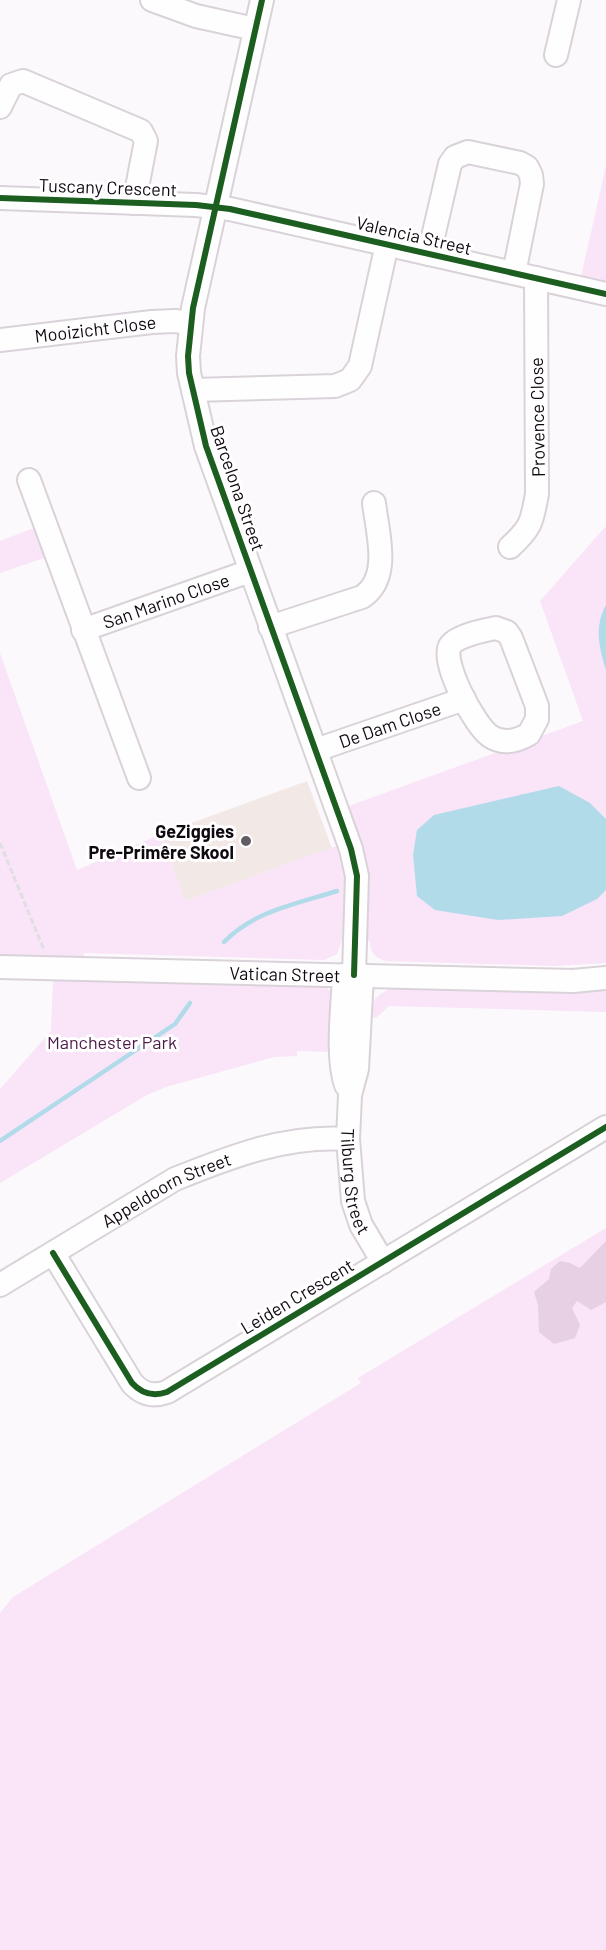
<svg xmlns="http://www.w3.org/2000/svg" width="606" height="1950" font-family="Barlow,sans-serif">
<rect width="100%" height="100%" fill="#fcf9fc"/>
<path fill="#f2e9e7" d="M307,781L332,848L185,901L161,834Z"/>
<g fill="#f9e4f8">
<path d="M606,166V287L580,281Z"/>
<path d="M39,526L50,556L0,573V541Z"/>
<path d="M606,526V963L555,966L386,961C375,958 370,952 370,941H365L346,807L583,721L540,601Z"/>
<path d="M0,653L77,870L161,834L185,901L342,844L347,860V940H342L337,954L324,960L84,953L83,960L0,958Z"/>
<path d="M53,978L324,986L333,993L337,1052L297,1051V1056L274,1057L166,1087L147,1095L0,1183V1089L51,1031Z"/>
<path d="M399,986L606,988V1012L389,1006L376,1018H370C369,998 381,992 399,986Z"/>
<path d="M606,1228V1950H0V1613L13,1597L361,1383L358,1378Z"/>
</g>
<path fill="#e7cfe4" d="M606,1241V1302L591,1310L577,1301L572,1308L580,1325L575,1338L554,1344L539,1332L538,1305L534,1292L549,1279L551,1269L560,1261L570,1263L580,1268Z"/>
<g fill="#b2dbea">
<path d="M606,605V670C599,648 594,626 606,605Z"/>
<path d="M559,786L590,803L606,819V890L597,899L562,916L498,920L435,910L417,896L413,855L417,830L434,815Z"/>
</g>
<g fill="none" stroke-linecap="round" stroke-linejoin="round">
<g stroke="#b2dbea" stroke-width="4.5">
<path d="M224,942C254,911 296,904 337,891"/>
<path d="M0,1141L175,1024L190,1003"/>
</g>
<defs>
<g id="minor">
<path d="M152,0L196,16L255,29"/>
<path d="M262,0L193,308L188,356L189,373L206,446L351,849L357,876L354,975"/>
<path d="M556,55L569,0"/>
<path d="M0,107L11,85L23,81L141,131L146,141L134,203"/>
<path d="M0,198L196,205L230,209L606,294"/>
<path d="M429,254L450,164L455,157L468,152L520,163L527,167L531,175L532,184L514,273"/>
<path id="s1" d="M0,340L152,322L175,321L190,323"/>
<path d="M193,390L335,386L350,380L360,366L387,244"/>
<path d="M29,480L139,778"/>
<path d="M510,547C531,528 532,522 537,494L536,278"/>
<path d="M270,627L362,597C392,578 377,531 374,503"/>
<path d="M496,628L507,632L511,638L537,706V719L529,734C517,741 503,745 490,736C475,726 441,663 450,646C455,636 485,630 496,628Z"/>
<path id="s2" d="M83,630L250,571"/>
<path id="s3" d="M316,750L464,699"/>
<path id="s4" d="M0,967L573,981L606,978"/>
<path d="M344,975C343,1005 336,1057 346,1085"/>
<path id="s5" d="M362,975L357,1069L350,1095L348,1139L353,1201L361,1225L383,1262"/>
<path d="M53,1253L132,1383C142,1394 153,1397 167,1392L606,1127"/>
<path id="s6" d="M0,1285L175,1179C232,1156 286,1135 348,1139"/>
</g>
</defs>
<use href="#minor" stroke="#d9d3d9" stroke-width="26"/>
<path stroke="#e0dfe0" stroke-width="3" stroke-dasharray="6 3" stroke-linecap="butt" d="M0,843L44,950"/>
<use href="#minor" stroke="#fffeff" stroke-width="22"/>
<defs>
<g id="cycleway">
<path d="M262,0L193,308L188,356L189,373L206,446L351,849L357,876L354,975"/>
<path d="M0,198L196,205L230,209L606,294"/>
<path d="M53,1253L132,1383C142,1394 153,1397 167,1392L606,1127"/>
</g>
</defs>
<use href="#cycleway" stroke="#fff" stroke-width="10"/>
<use href="#cycleway" stroke="#1b5e20" stroke-width="6"/>
</g>
<circle fill="#635c63" stroke="#fff" stroke-width="2" cx="246" cy="841" r="6"/>
<g text-anchor="middle" dominant-baseline="central" stroke-width="6" stroke-linejoin="round" paint-order="stroke">
<g font-size="18" fill="#100810" stroke="#fff">
<text transform="translate(108 187) rotate(2)">Tuscany Crescent</text>
<text transform="translate(414 235) rotate(13)">Valencia Street</text>
<text stroke="none"><textPath href="#s1" startOffset="96">Mooizicht Close</textPath></text>
<text transform="translate(537 417) rotate(-91)">Provence Close</text>
<text transform="translate(238 488) rotate(71)">Barcelona Street</text>
<text stroke="none"><textPath href="#s2" startOffset="88">San Marino Close</textPath></text>
<text stroke="none"><textPath href="#s3" startOffset="78">De Dam Close</textPath></text>
<text stroke="none"><textPath href="#s4" startOffset="285">Vatican Street</textPath></text>
<text stroke="none"><textPath href="#s5" startOffset="208">Tilburg Street</textPath></text>
<text stroke="none"><textPath href="#s6" startOffset="192">Appeldoorn Street</textPath></text>
<text transform="translate(297 1296) rotate(-31)">Leiden Crescent</text>
</g>
<g font-size="18" font-weight="bold" fill="#100810" stroke="#fff" text-anchor="end">
<text x="234" y="831">GeZiggies<tspan x="234" dy="21">Pre-Primêre Skool</tspan></text>
</g>
<g font-size="18" fill="#4b1a49" stroke="#fff">
<text x="112" y="1042">Manchester Park</text>
</g>
</g>
</svg>
